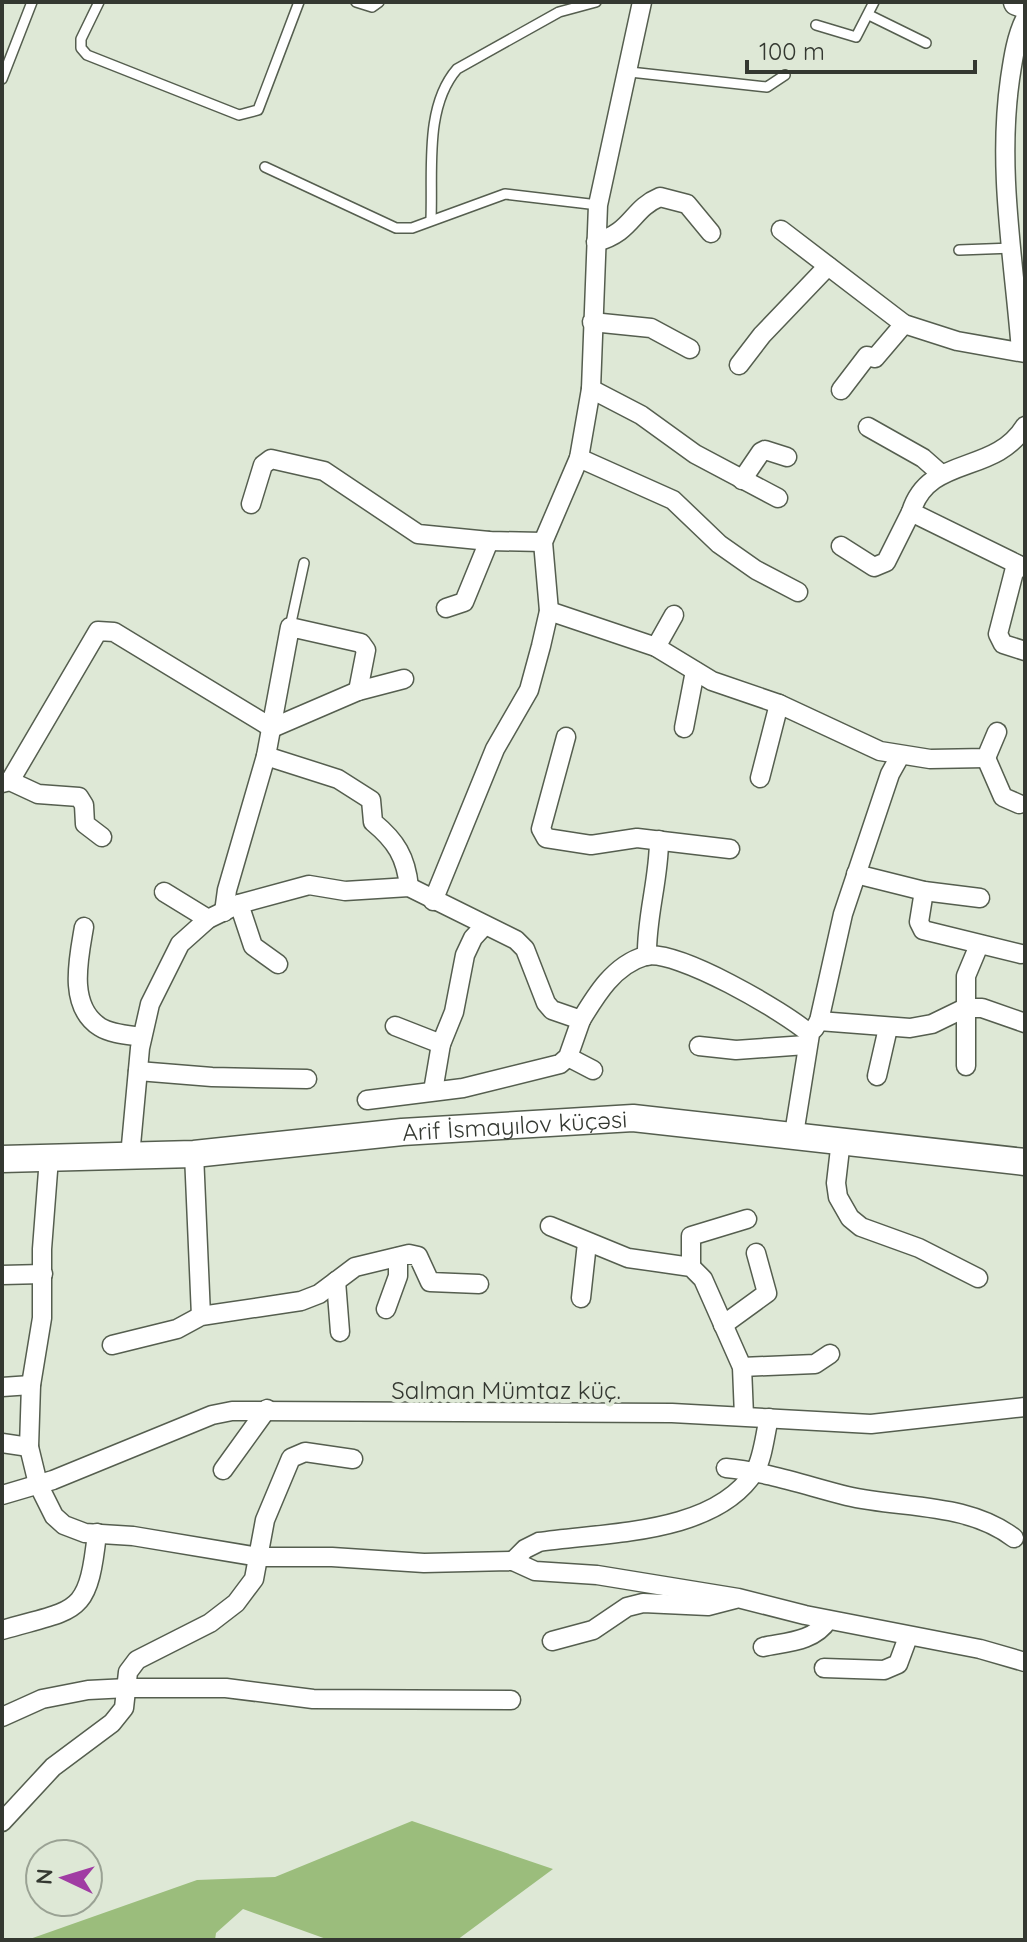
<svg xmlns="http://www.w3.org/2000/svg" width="1027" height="1942" font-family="Quicksand,sans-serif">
<rect width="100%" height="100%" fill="#dee8d6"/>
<path fill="#9bbd7c" d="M412,1821L553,1869L457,1940H329L243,1909L216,1933L215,1940H27L197,1880L275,1877Z"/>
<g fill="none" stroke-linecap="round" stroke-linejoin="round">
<defs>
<g id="lane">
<path d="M99,2L81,39V48L87,55L239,115L258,110L299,2"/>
<path d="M356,2L372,7L379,2"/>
<path d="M869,15L926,43"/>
<path d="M816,25L856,37L874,2"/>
<path d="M630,72L767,87L785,75"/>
<path d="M2,79L32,2"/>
<path d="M265,167L396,228H412L505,194L598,205"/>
<path d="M431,219C433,171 424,107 457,69L559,12L596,2"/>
<path d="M959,250L1013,248"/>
<path d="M290,627L304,563"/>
</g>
<g id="street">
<path d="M781,230L904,324L957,341L1025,353"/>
<path d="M596,242C633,232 631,209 660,197L687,204L711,233"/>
<path d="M592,322L651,328L690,349"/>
<path d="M1021,351C1014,260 997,170 1010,79C1013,59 1016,37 1025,19"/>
<path d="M739,365L762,335L828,266"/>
<path d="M591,389L641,415L695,454L778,498"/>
<path d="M841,390L867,356L875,358L904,324"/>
<path d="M1025,426C994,476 929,454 911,512L1025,568"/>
<path d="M868,427L923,458L940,473"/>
<path d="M579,458L673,500L719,544L756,570L798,592"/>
<path d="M742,480L761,452L765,450L787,457"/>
<path d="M251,504L263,465L271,459L324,471L418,534L489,541L543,542"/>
<path d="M841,546L874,567L886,562L911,512"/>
<path d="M1016,564L998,634L1003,644L1025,651"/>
<path d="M446,608L464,602L489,541"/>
<path d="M549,611L656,647L712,681L779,704L880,751L930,759L986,758L997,732"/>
<path d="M656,647L674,615"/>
<path d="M684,728L695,671"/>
<path d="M566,737L541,829L546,838L591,845L637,838L730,849"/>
<path d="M266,756L338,779L371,800L373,822C396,841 406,857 409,887"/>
<path d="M986,758L1003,797L1019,804"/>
<path d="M760,778L779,704"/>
<path d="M10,781L98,631L114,632L272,728L358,691L404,679"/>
<path d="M2,783L10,781L38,794L79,797L84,805L85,824L102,837"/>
<path d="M856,874L924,891L980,898"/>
<path d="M924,891L919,922L923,930L1021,954"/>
<path d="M164,892L208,919"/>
<path d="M433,901L495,749L529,690L541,646L549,611L543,542L579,458L591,389L598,205L642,2"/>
<path d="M239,904L253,946L278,964"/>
<path d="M224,912L227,890L266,756L290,627L361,643L366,650L358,691"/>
<path d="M84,927C79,957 67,1006 100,1027C111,1034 129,1035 142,1037"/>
<path d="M647,956C646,917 659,880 659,840"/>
<path d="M819,1021L843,914L890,774L900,756"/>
<path d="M395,1026L441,1044"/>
<path d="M814,1029L819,1021L910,1028L932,1024L965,1008H982L1025,1023"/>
<path d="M699,1046L736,1050L806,1045"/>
<path d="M568,1057L593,1070"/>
<path d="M966,1066V976L979,945"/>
<path d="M138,1071L212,1077L307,1079"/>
<path d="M877,1076L888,1028"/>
<path d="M433,1091L441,1044L454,1012L465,955L473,938L484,926"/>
<path d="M367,1100L463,1088L560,1064L568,1057L581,1020"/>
<path d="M841,1140L836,1183L838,1197L850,1218L861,1227L919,1248L978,1278"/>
<path d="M194,1154L201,1316"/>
<path d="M130,1156L140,1048L150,1004L180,944L208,919L239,904L309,885L345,891L409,887L516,940L525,949L546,1003L552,1010L581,1020C596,995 614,965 645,956C676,948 785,1012 810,1034L794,1134"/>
<path d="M49,1158L42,1249V1318L31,1385L29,1447L38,1484L54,1516L64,1525L85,1533L133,1536L259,1557H332L424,1563L513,1561L535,1571L597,1575L738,1598L805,1615L980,1649L1025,1662"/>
<path d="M550,1226L628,1258L691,1267L703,1279L742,1367L744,1416"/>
<path d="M691,1267V1236L747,1219"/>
<path d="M2,1275L43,1274"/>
<path d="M336,1281L340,1332"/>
<path d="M581,1298L587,1243"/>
<path d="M386,1309L398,1276V1257"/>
<path d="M723,1325L767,1293L756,1253"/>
<path d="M112,1345L177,1329L201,1316L301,1301L319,1294L355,1267L409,1254L418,1256L430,1282L479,1284"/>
<path d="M742,1367L815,1364L830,1354"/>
<path d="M2,1387L31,1385"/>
<path d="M2,1443L29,1447"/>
<path d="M726,1468C768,1472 807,1486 847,1496C903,1509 967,1502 1014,1538"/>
<path d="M223,1470L267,1409"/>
<path d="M2,1495L53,1480L212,1415L232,1411L672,1413L871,1424L1025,1407"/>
<path d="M513,1561L525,1549L539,1542C605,1532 715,1535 755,1471C763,1458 765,1434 769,1418"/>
<path d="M2,1630C78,1608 88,1617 97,1533"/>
<path d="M552,1641L593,1630L627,1607L643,1603L708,1606L735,1599"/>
<path d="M763,1647C786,1642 814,1642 828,1620"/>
<path d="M824,1668L884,1670L898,1664L908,1637"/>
<path d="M2,1717L42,1699L88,1690L128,1688H226L313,1699L511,1700"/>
<path d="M2,1822L53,1767L112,1723L124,1708L128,1672L137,1660L210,1623L236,1603L254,1579L265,1520L291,1458L305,1452L353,1459"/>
</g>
<g id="secondary">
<path d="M1017,2L1025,5"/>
<path id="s1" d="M2,1159L194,1154L402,1132L633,1118L1025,1162"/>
</g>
</defs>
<use href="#lane" stroke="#555e4f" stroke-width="12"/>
<use href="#street" stroke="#555e4f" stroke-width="21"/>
<use href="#secondary" stroke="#555e4f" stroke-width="29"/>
<use href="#lane" stroke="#fff" stroke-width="9"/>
<use href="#street" stroke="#fff" stroke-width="18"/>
<use href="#secondary" stroke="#fff" stroke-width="26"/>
</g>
<g text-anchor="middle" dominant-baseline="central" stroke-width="8" stroke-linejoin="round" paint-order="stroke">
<g font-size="24" fill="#343831" stroke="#dee8d6">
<text stroke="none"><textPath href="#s1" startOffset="514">Arif İsmayılov küçəsi</textPath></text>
<text x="506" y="1390">Salman Mümtaz küç.</text>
</g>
</g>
<rect width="1027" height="1942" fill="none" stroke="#343831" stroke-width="8"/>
<g transform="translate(64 1878) rotate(274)"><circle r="38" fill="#dee8d6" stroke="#9aa294" stroke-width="2"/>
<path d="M0-6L14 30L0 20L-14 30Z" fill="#a03ca3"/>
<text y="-12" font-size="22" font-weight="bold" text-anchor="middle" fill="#343831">N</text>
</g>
<path d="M747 60v12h228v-12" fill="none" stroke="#343831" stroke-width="4"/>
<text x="759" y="60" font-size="24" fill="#343831" stroke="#dee8d6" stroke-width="6" paint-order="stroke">100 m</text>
</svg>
